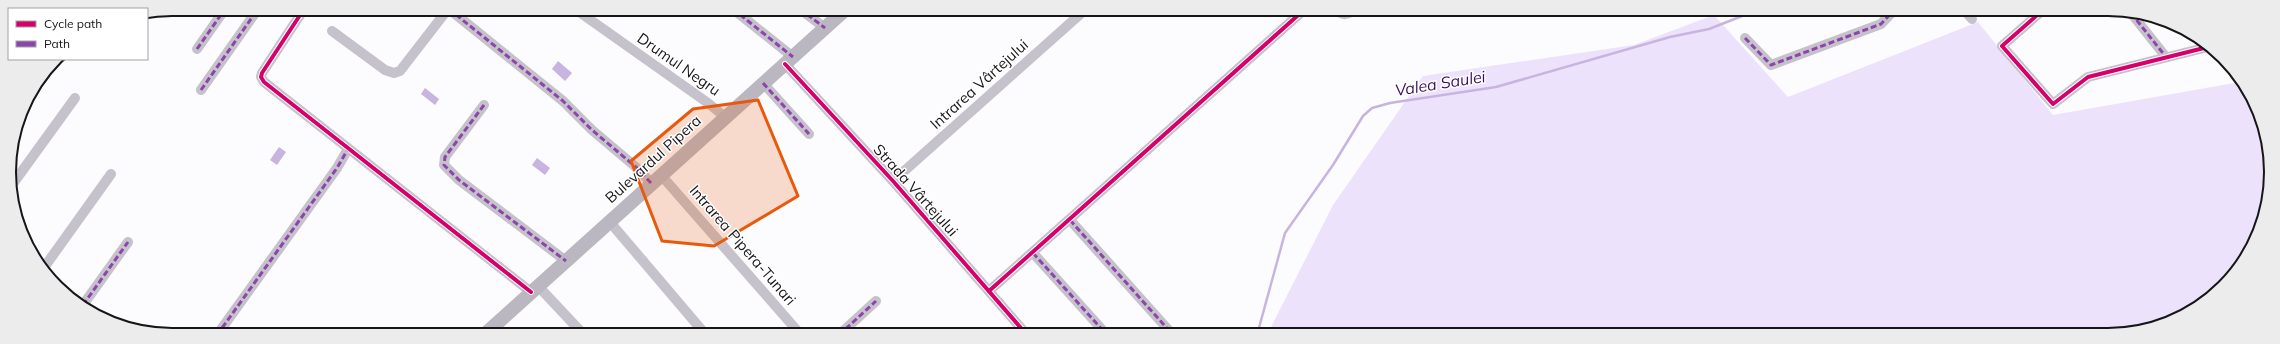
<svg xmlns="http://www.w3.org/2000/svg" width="2280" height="344" font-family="Mulish,sans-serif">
<rect width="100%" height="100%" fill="#fcfbfd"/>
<path fill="#ede2fc" d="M1714,15L1788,97L1978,22L2053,115L2240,82L2262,120L2271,183L2254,244L2223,287L2180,318L2119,335H1267L1333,205L1423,76L1634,45Z"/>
<g fill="#c8b4e0">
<path d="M558,61L572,73L565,81L552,69Z"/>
<path d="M425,88L439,99L435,105L421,94Z"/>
<path d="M279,147L286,152L277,165L270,160Z"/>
<path d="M537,158L550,168L545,175L532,165Z"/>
</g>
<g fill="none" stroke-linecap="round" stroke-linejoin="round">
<path stroke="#c8b4e0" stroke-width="2.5" d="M1257,335L1285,233L1333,165L1363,116L1372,108L1390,103L1496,87L1670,37L1709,29L1760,9"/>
<g stroke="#c6c2cb" stroke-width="10">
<path d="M304,9L262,73L261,77L264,82L531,292"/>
<path d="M449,9L563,101L592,130L637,168L651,183"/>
<path d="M575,9L708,103L725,117"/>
<path d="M733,9L793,57"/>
<path d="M800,9L825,28"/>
<path d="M1335,9C1342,16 1346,15 1353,11"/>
<path d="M1963,9L1972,19"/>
<path d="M2044,9L2002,46L2053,104L2088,77L2208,47"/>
<path d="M2131,13L2166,57"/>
<path d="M332,31L385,70L394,73L400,71L448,9"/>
<path d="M1745,38L1771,65L1881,24L1895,9"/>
<path d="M197,49L225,9"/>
<path d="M785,64L893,181L1027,335"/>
<path d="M763,83L809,134"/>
<path d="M201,90L258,9"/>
<path d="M484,105L445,157L444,165L459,180L566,261"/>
<path d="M661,175L801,335"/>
<path d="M893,181L1086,9"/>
<path d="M12,185L75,98"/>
<path d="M1070,220L1173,335"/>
<path d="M609,221L706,335"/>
<path d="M1033,253L1107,335"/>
<path d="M43,269L111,174"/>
<path d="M538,286L584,335"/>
<path d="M989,291L1305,9"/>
<path d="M83,305L128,242"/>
<path d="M217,335L337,168L348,149"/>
<path d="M839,335L876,301"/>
</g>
<path stroke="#bbb7c1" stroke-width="14" d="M484,335L846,9"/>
<g stroke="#8e44ad" stroke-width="3" stroke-dasharray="6 3" stroke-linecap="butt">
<path d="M449,9L563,101L592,130L637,168L651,183"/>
<path d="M733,9L793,57"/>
<path d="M800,9L825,28"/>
<path d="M2131,13L2166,57"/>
<path d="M1745,38L1771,65L1881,24L1895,9"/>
<path d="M197,49L225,9"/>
<path d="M763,83L809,134"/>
<path d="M201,90L258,9"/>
<path d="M484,105L445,157L444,165L459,180L566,261"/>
<path d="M1070,220L1173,335"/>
<path d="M1033,253L1107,335"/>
<path d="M83,305L128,242"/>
<path d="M217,335L337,168L348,149"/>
<path d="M839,335L876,301"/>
</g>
<defs>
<g id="cycleway">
<path d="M304,9L262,73L261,77L264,82L531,292"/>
<path d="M2044,9L2002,46L2053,104L2088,77L2208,47"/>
<path d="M785,64L893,181L1027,335"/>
<path d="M989,291L1305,9"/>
</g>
</defs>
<use href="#cycleway" stroke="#fff" stroke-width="6"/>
<use href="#cycleway" stroke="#d6006c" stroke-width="4"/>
</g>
<path fill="#e8590c" fill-opacity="0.2" stroke="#e8590c" stroke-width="3" stroke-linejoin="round" d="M758,100L798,196L714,246L662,241L631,161L693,109Z"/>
<g text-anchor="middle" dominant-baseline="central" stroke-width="3" stroke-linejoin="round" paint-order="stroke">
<g font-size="15" fill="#171518" stroke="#fff">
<text transform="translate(679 64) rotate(35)">Drumul Negru</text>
<text transform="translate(979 84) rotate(-42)">Intrarea Vârtejului</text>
<text transform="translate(653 159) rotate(-42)">Bulevardul Pipera</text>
<text transform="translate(916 190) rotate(48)">Strada Vârtejului</text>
<text transform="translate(743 245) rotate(49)">Intrarea Pipera-Tunari</text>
</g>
<g font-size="16" font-style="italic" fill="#39115a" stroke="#fff">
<text transform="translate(1440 83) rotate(-9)">Valea Saulei</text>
</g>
</g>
<path d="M0 0H2280V344H0ZM172 16H2108A156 156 0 0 1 2264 172V172A156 156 0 0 1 2108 328H172A156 156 0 0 1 16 172V172A156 156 0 0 1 172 16Z" fill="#ececed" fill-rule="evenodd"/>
<path fill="none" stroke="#171518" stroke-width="2" d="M172 16H2108A156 156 0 0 1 2264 172V172A156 156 0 0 1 2108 328H172A156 156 0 0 1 16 172V172A156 156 0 0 1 172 16Z"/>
<rect x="8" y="8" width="140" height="52" fill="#ffffff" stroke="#a2a1a3"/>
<rect x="16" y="21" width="20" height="6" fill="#d6006c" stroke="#a2a1a3"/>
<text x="44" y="28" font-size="12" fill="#171518">Cycle path</text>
<rect x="16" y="41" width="20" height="6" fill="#8e44ad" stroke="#a2a1a3"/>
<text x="44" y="48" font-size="12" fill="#171518">Path</text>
</svg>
